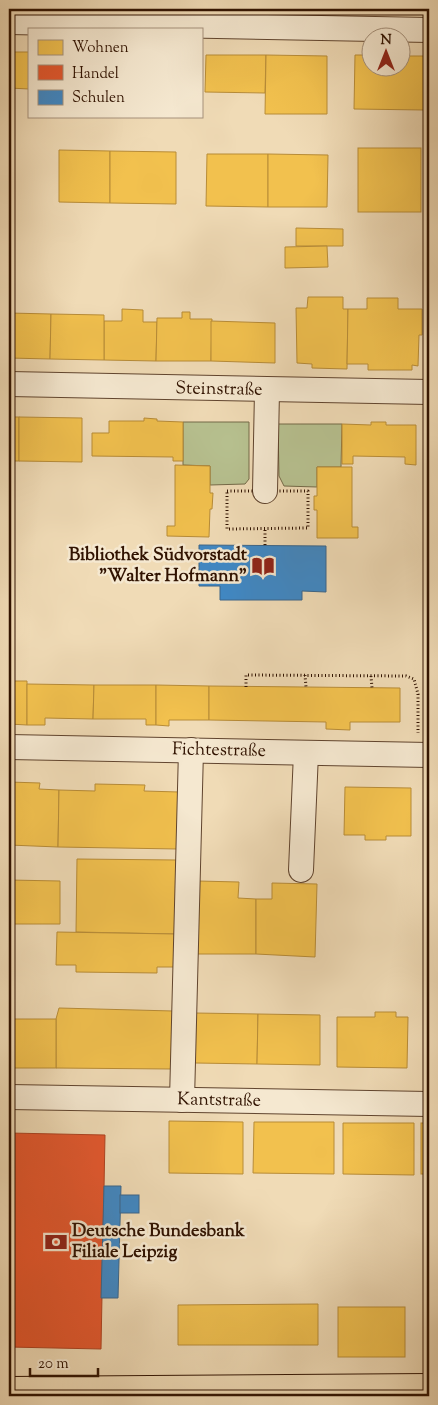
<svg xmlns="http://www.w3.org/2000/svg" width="438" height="1405" font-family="'Sorts Mill Goudy',serif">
<rect width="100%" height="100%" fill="#f0dbb6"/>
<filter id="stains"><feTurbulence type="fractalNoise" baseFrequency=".004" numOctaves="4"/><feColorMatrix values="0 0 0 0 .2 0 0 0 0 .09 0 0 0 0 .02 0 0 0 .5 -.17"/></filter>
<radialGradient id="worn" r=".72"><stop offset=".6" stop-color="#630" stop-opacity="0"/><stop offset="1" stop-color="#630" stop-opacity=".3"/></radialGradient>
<g fill="#b7c190" stroke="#746a48">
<path d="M183,422H249V479L245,484L210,485V466L183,465Z"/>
<path d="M278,424H342L341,467H317V487L284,486L279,476Z"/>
</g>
<g fill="#f2c14e" stroke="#b88c37">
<path d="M9,52H29V89L9,88Z"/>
<path d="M206,55H266L265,93L205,92Z"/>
<path d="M266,55L327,56V114H265Z"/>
<path d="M355,55H370V68H400V56H425L424,110L354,109Z"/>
<rect x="358" y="148" width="63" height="64"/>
<path d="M59,150L110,151V203L59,202Z"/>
<path d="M110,151L176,152V204L110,203Z"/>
<path d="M207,154H268V207L206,206Z"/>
<path d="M268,154L328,155L327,207H268Z"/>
<path d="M296,228L343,229V246H296Z"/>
<path d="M327,246L328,267L285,268V247Z"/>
<path d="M308,297H343V309H348L347,369L312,368V364L297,363L296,308H307Z"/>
<path d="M367,298H398V309H422V335H419L418,366L412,365V370H368V364H347L348,309H367Z"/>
<path d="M122,309L143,310V322H157L156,361L104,360V321H122Z"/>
<path d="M182,312H190V319H212L211,361H156L157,318H182Z"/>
<path d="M9,313L51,314L50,359L9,358Z"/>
<path d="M51,314L104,315V360L50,359Z"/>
<path d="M211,321L275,323V363L211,361Z"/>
<rect x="9" y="417" width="10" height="44"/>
<path d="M19,417L82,418V462L19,461Z"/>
<path d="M144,418L157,419V421L183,422V461H173V457L92,456V433H109V421H144Z"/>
<path d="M371,422H386V425H416V465L405,464V457L353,456V464H342V424L371,425Z"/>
<path d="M175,465L210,466V493H213L212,509H210L209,537L167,536V526H175Z"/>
<path d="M317,467H352V527H358V538H317V510H314V496H317Z"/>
<path d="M9,681H27V725L9,724Z"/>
<path d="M27,684L94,685L93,719L45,718V725H27Z"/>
<path d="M94,685H156V725H146V719H93Z"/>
<path d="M156,685L209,686V720H169V726L156,725Z"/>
<path d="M209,686L400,688V722H350V730L326,729V722L209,720Z"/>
<path d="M9,782L40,783L39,789L59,790L58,847L9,845Z"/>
<path d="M95,784L145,785L144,791L179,792L178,849L58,847L59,790L95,791Z"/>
<path d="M345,787L411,788V836H386V840H365V835H344Z"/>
<rect x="428" y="788" width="1" height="46"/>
<path d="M77,859L176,860L175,934L76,932Z"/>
<path d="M9,880L60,881V924H9Z"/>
<path d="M198,881L239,882L238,898L256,899V954H196Z"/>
<path d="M272,883L317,884L315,957L256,954V899H272Z"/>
<path d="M57,932L175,934V967H157V973L76,972V965H56Z"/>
<path d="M59,1008L173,1011L171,1069L56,1068V1019Z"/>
<path d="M375,1012H396V1017H408L407,1068L337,1067V1017H375Z"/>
<path d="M195,1013L258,1014L257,1064L195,1063Z"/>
<path d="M258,1014L320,1015V1065L257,1064Z"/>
<rect x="9" y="1019" width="47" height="49"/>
<path d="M427,1020H429V1068H426Z"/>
<path d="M169,1121L243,1122V1174L169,1173Z"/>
<path d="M254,1122H334V1174L253,1173Z"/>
<path d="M343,1123H414V1175L343,1174Z"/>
<rect x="421" y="1123" width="8" height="51"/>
<path d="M318,1304V1345H178V1305Z"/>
<rect x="338" y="1307" width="67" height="50"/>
</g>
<path fill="#e4572e" stroke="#ae4220" d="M9,1133L105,1135L101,1349L9,1347Z"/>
<g fill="#3f88c5" stroke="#3a658a">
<path d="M199,545L326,546V592L302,591V600H220V586H199Z"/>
<path d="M104,1186H121L118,1298H101Z"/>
<rect x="120" y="1195" width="19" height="18"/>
</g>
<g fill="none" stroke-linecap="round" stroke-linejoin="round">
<defs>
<g id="minor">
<path d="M9,22L429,30"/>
<path d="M9,384L429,392"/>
<path d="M265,491L267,391"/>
<path d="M9,747L429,755"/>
<path d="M301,870L306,753"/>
<path d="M9,1097L429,1104"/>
<path d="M182,1100L191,750"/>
</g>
<path id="major" d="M9,1391L429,1388"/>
</defs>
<use href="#minor" stroke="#60442e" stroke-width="26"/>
<use href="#major" stroke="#301200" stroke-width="30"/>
<g stroke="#301200" stroke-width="3" stroke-dasharray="1 2.5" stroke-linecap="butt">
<path d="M227,491H308V528L227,529Z"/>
<path d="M265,545V528"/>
<path d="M305,675L306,687"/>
<path d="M371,676L372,688"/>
<path d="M246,687V675L406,676L414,679L418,694V733"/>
</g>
<use href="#minor" stroke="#f5e8d0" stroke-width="24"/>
<use href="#major" stroke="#f0dbb6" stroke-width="28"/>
<path stroke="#301200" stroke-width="1" d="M357,1396H429"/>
</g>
<defs>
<symbol id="library-bare" viewBox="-9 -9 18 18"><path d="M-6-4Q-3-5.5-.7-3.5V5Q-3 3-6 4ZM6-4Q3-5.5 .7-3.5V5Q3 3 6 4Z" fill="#8f2418" stroke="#f5e8d0" stroke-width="2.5" paint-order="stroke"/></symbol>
<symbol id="bank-bare" viewBox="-9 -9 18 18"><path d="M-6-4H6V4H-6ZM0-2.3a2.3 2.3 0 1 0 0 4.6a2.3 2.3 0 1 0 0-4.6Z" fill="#8f2418" stroke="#f5e8d0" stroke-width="2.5" paint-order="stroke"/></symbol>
</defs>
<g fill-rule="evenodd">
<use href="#library-bare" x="247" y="550" width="32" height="32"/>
<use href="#bank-bare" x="40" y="1226" width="32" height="32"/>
</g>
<g text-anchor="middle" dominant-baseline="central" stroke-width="5" stroke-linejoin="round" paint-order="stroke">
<g font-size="18" fill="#301200" stroke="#f5e8d0">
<text transform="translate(219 390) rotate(1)">Steinstraße</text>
<text transform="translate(219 751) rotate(1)">Fichtestraße</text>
<text transform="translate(219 1101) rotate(1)">Kantstraße</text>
</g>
<g font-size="18" font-weight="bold" fill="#301200" stroke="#f5e8d0" text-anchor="end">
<text x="247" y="556">Bibliothek Südvorstadt<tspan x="247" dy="21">"Walter Hofmann"</tspan></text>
<text x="72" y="1232" text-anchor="start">Deutsche Bundesbank<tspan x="72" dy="21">Filiale Leipzig</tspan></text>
</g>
</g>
<rect width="438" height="1405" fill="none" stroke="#f0dbb6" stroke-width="30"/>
<rect x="10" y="10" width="418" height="1385" fill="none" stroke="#301200" stroke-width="2.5"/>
<rect x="15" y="15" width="408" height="1375" fill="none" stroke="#301200"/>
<rect x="28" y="28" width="175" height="90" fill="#f5e8d0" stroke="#a6927d"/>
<rect x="38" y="40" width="25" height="15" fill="#f2c14e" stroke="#a6927d"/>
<text x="72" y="52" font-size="15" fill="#301200">Wohnen</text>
<rect x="38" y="65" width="25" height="15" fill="#e4572e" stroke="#a6927d"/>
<text x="72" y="78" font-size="15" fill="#301200">Handel</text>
<rect x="38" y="90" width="25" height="15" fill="#3f88c5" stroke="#a6927d"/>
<text x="72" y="102" font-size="15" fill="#301200">Schulen</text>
<g transform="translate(386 52)"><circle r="24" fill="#f5e8d0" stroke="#a6927d"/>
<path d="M0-4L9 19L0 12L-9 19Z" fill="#8f2418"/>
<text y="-8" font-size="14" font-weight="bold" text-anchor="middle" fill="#301200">N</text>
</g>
<path d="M30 1368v8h68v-8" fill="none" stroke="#301200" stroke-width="2.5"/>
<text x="38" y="1368" font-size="15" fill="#301200" stroke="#f5e8d0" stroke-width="4" paint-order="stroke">20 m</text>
<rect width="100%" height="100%" filter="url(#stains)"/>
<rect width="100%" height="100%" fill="url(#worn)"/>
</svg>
